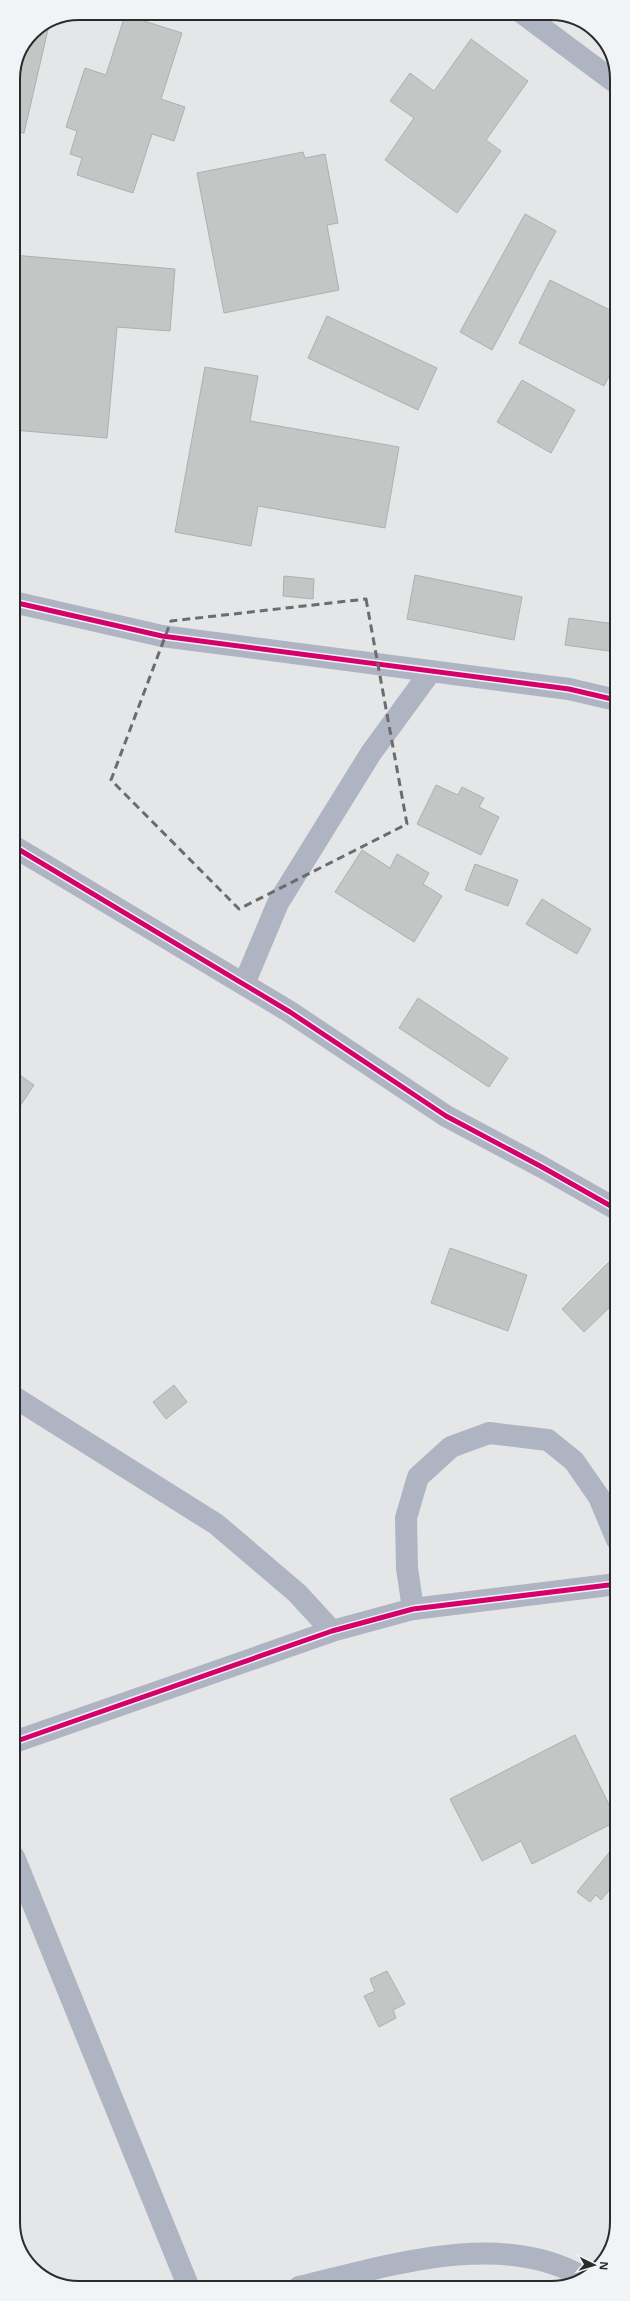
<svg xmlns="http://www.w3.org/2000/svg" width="630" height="2301" font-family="'Open Sans',sans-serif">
<rect width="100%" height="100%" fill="#e4e6e8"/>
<g fill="#c4c6c6" stroke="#adafb0">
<path d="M125,15L182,33L161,99L185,107L174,141L152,134L133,193L77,175L82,158L70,154L77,131L66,127L85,68L106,75Z"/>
<path d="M49,25L24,133L13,131V79L18,54L32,32Z"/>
<path d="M471,39L528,81L486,140L501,151L457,213L385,160L414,118L390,101L410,73L434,91Z"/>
<path d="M303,152L305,158L325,154L338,223L327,225L339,290L224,313L197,173Z"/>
<path d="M525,214L556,231L492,350L460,332Z"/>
<path d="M13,255L175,269L170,331L117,327L107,438L13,430Z"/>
<path d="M550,280L616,313V362L604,386L519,343Z"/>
<path d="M327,316L437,368L418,410L308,358Z"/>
<path d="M205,367L258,376L250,421L399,447L385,528L258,506L251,546L175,532Z"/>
<path d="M522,380L575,410L551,453L497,422Z"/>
<path d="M415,575L522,597L514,640L407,619Z"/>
<path d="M284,576L314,579L313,599L283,596Z"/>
<path d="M569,618L616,624V652L565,645Z"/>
<path d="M436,785L458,795L462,787L484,798L479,807L499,817L481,855L417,824Z"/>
<path d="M362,850L390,868L397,854L429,873L423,884L442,896L414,942L335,892Z"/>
<path d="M475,864L518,880L508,906L465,890Z"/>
<path d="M542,899L591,929L577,954L526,924Z"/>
<path d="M418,998L508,1058L489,1087L399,1028Z"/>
<path d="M14,1071L34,1085L14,1115Z"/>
<path d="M450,1248L527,1275L508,1331L431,1303Z"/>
<path d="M616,1255V1301L584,1332L562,1309Z"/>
<path d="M174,1385L187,1402L166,1419L153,1402Z"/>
<path d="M575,1735L617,1821L532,1864L521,1841L482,1861L450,1799Z"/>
<path d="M617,1843V1881L601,1900L596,1895L590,1902L577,1892Z"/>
<path d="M387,1971L405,2004L393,2010L396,2018L379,2027L364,1996L375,1991L370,1979Z"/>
</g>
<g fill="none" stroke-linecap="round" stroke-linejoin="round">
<g stroke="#afb4c3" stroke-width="22">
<path d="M522,13L616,83"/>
<path d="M13,602L162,636L569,689L616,700"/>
<path d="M13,846L290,1012L446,1116L542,1167L616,1209"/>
<path d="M244,984L278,903L371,753L431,671"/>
<path d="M14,1397L216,1524L297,1593L332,1631"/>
<path d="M413,1609L407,1568L406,1518L418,1477L451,1447L489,1433L548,1440L574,1461L599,1497L617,1540"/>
<path d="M14,1742L332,1631L413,1609L617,1584"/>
<path d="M14,1857L189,2288"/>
<path d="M299,2287C386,2267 497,2229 581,2276"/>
</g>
<defs>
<g id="cycleway">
<path d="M13,602L162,636L569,689L616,700"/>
<path d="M13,846L290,1012L446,1116L542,1167L616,1209"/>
<path d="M14,1742L332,1631L413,1609L617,1584"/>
</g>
</defs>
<use href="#cycleway" stroke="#f0f4f6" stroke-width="8"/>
<use href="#cycleway" stroke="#d6006c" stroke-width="5"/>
</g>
<path fill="none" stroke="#6b6c6e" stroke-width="3" stroke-dasharray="8 5" stroke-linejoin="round" d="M366,599L407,824L239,909L111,780L171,621Z"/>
<path d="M0 0H630V2301H0ZM79 20H551A59 59 0 0 1 610 79V2222A59 59 0 0 1 551 2281H79A59 59 0 0 1 20 2222V79A59 59 0 0 1 79 20Z" fill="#f0f4f6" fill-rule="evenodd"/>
<path fill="none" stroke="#2a2b2c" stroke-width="2" d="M79 20H551A59 59 0 0 1 610 79V2222A59 59 0 0 1 551 2281H79A59 59 0 0 1 20 2222V79A59 59 0 0 1 79 20Z"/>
<g transform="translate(594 2265) rotate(95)" stroke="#f0f4f6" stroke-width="3" paint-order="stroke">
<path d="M0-3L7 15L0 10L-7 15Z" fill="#2a2b2c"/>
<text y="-6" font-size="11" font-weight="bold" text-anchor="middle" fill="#2a2b2c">N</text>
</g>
</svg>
